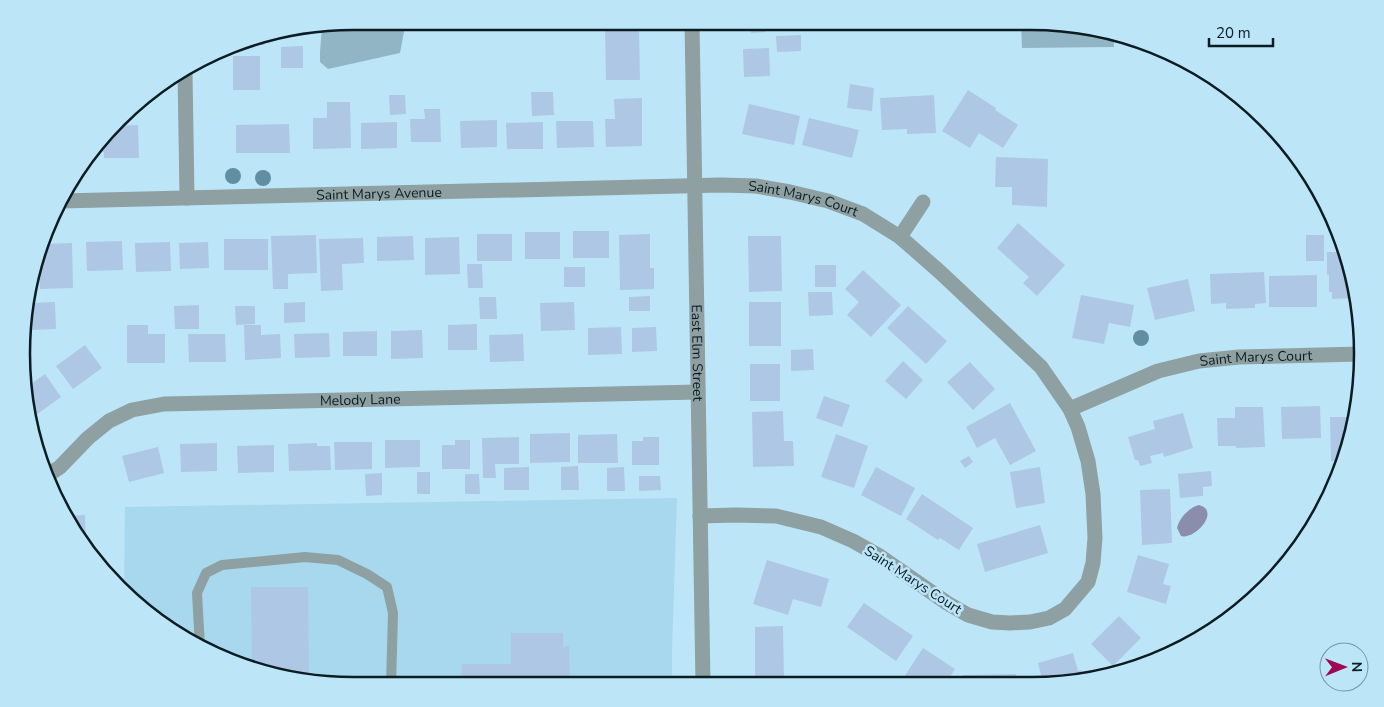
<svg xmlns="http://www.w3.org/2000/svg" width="1384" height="707" font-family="'Nunito Sans',sans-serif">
<rect width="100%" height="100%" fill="#bce6f8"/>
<path fill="#a7d8ee" d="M677,498L672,650V684L332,685L268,674L207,652L124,593L125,507Z"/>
<g fill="#92b5c5">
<path d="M354,21H406L400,53L328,69L320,62V52L322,26Z"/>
<path d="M1021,22H1052L1113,32L1114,47L1022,48Z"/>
</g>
<path fill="#8a8eac" d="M1199,505C1221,511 1195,540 1181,536L1177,528C1179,518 1190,507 1199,505Z"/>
<g fill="#aec7e5">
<path d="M610,22H634V28L639,27L640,80H606L605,29H610Z"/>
<path d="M751,22H765L766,32L751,33Z"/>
<path d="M801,35V51L777,52L776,36Z"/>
<path d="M264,36V45L234,46L246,39Z"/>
<path d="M303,46V68H281V47Z"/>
<path d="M769,48L770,76L744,77L743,49Z"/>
<rect x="233" y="56" width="27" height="34"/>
<path d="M850,84L874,88L872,111L847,108Z"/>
<path d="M968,90L996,108L995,110L1018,125L1003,148L979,133L970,148L942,131Z"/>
<path d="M531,92H553L554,115L532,116Z"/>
<path d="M389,95H405L406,114L390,115Z"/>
<path d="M934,95L936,133L907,134V129L882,130L880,98Z"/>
<path d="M642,98V146L606,147L605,119H615L614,99Z"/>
<path d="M327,102H350L351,148L313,149V118H327Z"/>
<path d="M749,104L800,116L794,145L742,134Z"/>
<path d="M424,109H440L441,142H411L410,119H425Z"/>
<path d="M809,118L859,130L852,158L802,145Z"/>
<path d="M497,120V147L461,148L460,121Z"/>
<path d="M556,121H593L594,147L557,148Z"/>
<path d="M397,122V148L361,149V123Z"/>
<path d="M543,122V149H507L506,123Z"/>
<path d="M289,124L290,153H236V125Z"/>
<path d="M138,125L139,158H104V152L91,153L104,134L112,126Z"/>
<path d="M996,157L1048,159L1047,207L1012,205V187H995Z"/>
<path d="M1018,223L1065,265L1037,296L1023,283L1029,277L997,248Z"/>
<rect x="573" y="231" width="36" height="27"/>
<rect x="525" y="232" width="35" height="27"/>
<rect x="477" y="234" width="35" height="27"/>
<path d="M650,234V268H654V289L620,290L619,235Z"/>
<path d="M316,235L317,273L288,274V289H273L271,236Z"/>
<rect x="1306" y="235" width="18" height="26"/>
<path d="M413,236L414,260L377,261V237Z"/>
<path d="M748,236H781L782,291L749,292Z"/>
<path d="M459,237L460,274L425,275V238Z"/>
<path d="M363,238L364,263L342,264L343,290L321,291L319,239Z"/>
<rect x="224" y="239" width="44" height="31"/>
<path d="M122,241L123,270L87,271L86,242Z"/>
<path d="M170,242L171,271L136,272L135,243Z"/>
<path d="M208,242L209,268L180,269L179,243Z"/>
<path d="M72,243L73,288L40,289L39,258L45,244Z"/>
<path d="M1327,252H1346L1357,298L1332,299V292H1329V275H1327Z"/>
<path d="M467,264H482L483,288H468Z"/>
<rect x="815" y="265" width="21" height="22"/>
<rect x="564" y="267" width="21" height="20"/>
<path d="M863,270L901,305L871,337L847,315L859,302L845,289Z"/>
<path d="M1264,272L1266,303L1255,304V308L1226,309V303L1211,304L1210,274Z"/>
<path d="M1317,275V307H1269V276Z"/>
<path d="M1188,279L1195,311L1155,320L1147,288Z"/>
<path d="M808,292H832L833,315L809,316Z"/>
<path d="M1081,295L1134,305L1130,327L1109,323L1104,344L1072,338Z"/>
<path d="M650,296V311H629V297Z"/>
<path d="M479,297H496L497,319H480Z"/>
<path d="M55,302L56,329L29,330V303Z"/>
<path d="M305,302V322L284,323V303Z"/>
<path d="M574,302L575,330L541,331L540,303Z"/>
<rect x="749" y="302" width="32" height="44"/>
<path d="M199,305V329H175L174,306Z"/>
<path d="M235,306H255V324L236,325Z"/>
<path d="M908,306L947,341L926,364L887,328Z"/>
<path d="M477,324V350H448V325Z"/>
<path d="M127,325H148V334H165V363H127Z"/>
<path d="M244,325H261V335L280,334L281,358L245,360Z"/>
<path d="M621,327L622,354L588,355V328Z"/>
<path d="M656,327L657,351L632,352V328Z"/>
<path d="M422,330L423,358L391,359V331Z"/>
<path d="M377,331V356H343V332Z"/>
<path d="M329,333L330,357L295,358L294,334Z"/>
<path d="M188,334H225L226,362H189Z"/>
<path d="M523,334L524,361L490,362L489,335Z"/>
<path d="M85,345L102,368L73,389L56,366Z"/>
<path d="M813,349L814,370L791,371V350Z"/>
<path d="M903,361L923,380L906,399L885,381Z"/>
<path d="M970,362L995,389L973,410L947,382Z"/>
<rect x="750" y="364" width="30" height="37"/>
<path d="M45,374L61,397L32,418L29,413L24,397V389Z"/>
<path d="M824,396L850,405L842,427L816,418Z"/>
<path d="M1010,403L1036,451L1010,465L995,438L977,448L966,427Z"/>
<path d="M1320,406L1321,438L1282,439L1281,407Z"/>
<path d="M1235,407H1263L1265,447L1236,448V446H1218L1217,418H1235Z"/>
<path d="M783,411L784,441H793L794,466L753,467L752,412Z"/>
<path d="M1183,413L1193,448L1164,457L1163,453L1150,456L1152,463L1140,466L1138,460H1135L1128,437L1155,429L1153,421Z"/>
<path d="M1330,417H1355L1351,439L1343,461H1331Z"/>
<path d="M570,433V462L530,463V434Z"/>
<path d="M617,434L618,463H578V435Z"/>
<path d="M836,434L868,446L854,488L821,477Z"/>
<path d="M519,437V464H495L496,478H483L482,438Z"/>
<path d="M643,437H659V465H632V441H643Z"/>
<path d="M385,440H420V467L385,468Z"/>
<path d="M455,440H470V469H442V445H455Z"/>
<path d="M334,442H372V469L335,470Z"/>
<path d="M217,443V471L181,472L180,444Z"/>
<path d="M317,443V446H330L331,470L289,471L288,444Z"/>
<path d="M274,445V472L238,473L237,446Z"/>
<path d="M158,447L164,473L129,482L122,456Z"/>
<path d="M969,456L973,462L965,468L960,461Z"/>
<path d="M578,466L579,490H561V467Z"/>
<path d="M529,467V490H504V468Z"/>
<path d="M624,467L625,491H607V468Z"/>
<path d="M876,467L915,488L901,516L861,495Z"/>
<path d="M1040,467L1045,503L1016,508L1010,472Z"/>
<path d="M1211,471L1212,486L1203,487V496L1180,498L1178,474Z"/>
<rect x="417" y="472" width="13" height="22"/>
<path d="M382,473V495L366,496L365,474Z"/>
<path d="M465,474H479L480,494H465Z"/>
<path d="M639,476H660L661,490L639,491Z"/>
<path d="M1170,489L1172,543L1142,545L1140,490Z"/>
<path d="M922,494L973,528L959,550L940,538L938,540L906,519Z"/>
<path d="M85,515L86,543L67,516Z"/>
<path d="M1040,525L1048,553L985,572L977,544Z"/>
<path d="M1138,555L1169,564L1163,584L1171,586L1166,604L1127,592Z"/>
<path d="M767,560L829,579L821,607L793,599L788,615L753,604Z"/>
<path d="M251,587H308L309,681L268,674L252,668Z"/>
<path d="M864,603L913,636L896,661L847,627Z"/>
<path d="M1119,616L1141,638L1113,666L1091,644Z"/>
<path d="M783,626L784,680L755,681V627Z"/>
<path d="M1199,628L1209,631L1197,638Z"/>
<path d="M511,633H563V647L569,646L570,684L455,685V676H461L462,664H511Z"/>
<path d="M923,648L955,669L946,683H913L904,677Z"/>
<path d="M1073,653L1078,671L1081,670L1084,680L1074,683H1043L1038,663Z"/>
<path d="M1016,674V683H963V675Z"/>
</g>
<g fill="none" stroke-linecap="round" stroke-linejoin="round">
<path stroke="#8ea0a1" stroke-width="10" d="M200,647L197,593L206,573L222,565L305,557L338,560L367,574L387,587L393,613L391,685"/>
<g stroke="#8ea0a1" stroke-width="15">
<path id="s1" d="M692,22L703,684"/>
<path d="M185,72L187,198"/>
<path id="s2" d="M61,201L721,185L756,186L790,192L828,201L863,214L900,237L940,272L1041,367L1070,409L1078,427L1088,461L1093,494L1095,538L1093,563L1088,582L1065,609L1049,618L1030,622L1010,623L992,622L968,615L947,603L878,555L853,541L821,527L776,516L736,515L700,516"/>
<path d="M900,237L923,202"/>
<path id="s3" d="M1070,409L1158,371L1199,361L1239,357L1361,354"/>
<path id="s4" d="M48,475L60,467L88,438L109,421L132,410L164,404L698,392"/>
</g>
</g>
<g fill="#618fa1">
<circle cx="233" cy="176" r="8"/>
<circle cx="263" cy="178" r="8"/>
<circle cx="1141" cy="338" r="8"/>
</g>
<g text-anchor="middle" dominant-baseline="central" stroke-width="5" stroke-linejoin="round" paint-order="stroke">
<g font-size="14" fill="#0c1c23" stroke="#bce6f8">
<text stroke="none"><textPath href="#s2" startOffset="318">Saint Marys Avenue</textPath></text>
<text stroke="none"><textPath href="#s2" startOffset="744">Saint Marys Court</textPath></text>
<text stroke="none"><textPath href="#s1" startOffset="331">East Elm Street</textPath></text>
<text stroke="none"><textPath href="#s3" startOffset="195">Saint Marys Court</textPath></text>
<text stroke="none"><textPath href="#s4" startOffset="336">Melody Lane</textPath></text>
<text transform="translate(913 580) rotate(33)">Saint Marys Court</text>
</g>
</g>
<path d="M0 0H1384V707H0ZM353 30H1031A323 323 0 0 1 1354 353V354A323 323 0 0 1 1031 677H353A323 323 0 0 1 30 354V353A323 323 0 0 1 353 30Z" fill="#bce6f8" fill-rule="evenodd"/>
<path fill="none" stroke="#0c1c23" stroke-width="2.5" d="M353 30H1031A323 323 0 0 1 1354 353V354A323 323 0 0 1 1031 677H353A323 323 0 0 1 30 354V353A323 323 0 0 1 353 30Z"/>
<g transform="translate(1344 667) rotate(89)"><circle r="24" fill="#bce6f8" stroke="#7695a3"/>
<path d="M0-4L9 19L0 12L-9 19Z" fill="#9f0850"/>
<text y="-8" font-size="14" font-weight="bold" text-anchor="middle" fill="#0c1c23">N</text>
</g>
<path d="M1209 38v8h64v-8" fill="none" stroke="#0c1c23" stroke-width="2.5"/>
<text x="1216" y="38" font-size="15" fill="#0c1c23" stroke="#bce6f8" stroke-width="4" paint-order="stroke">20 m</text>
</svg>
